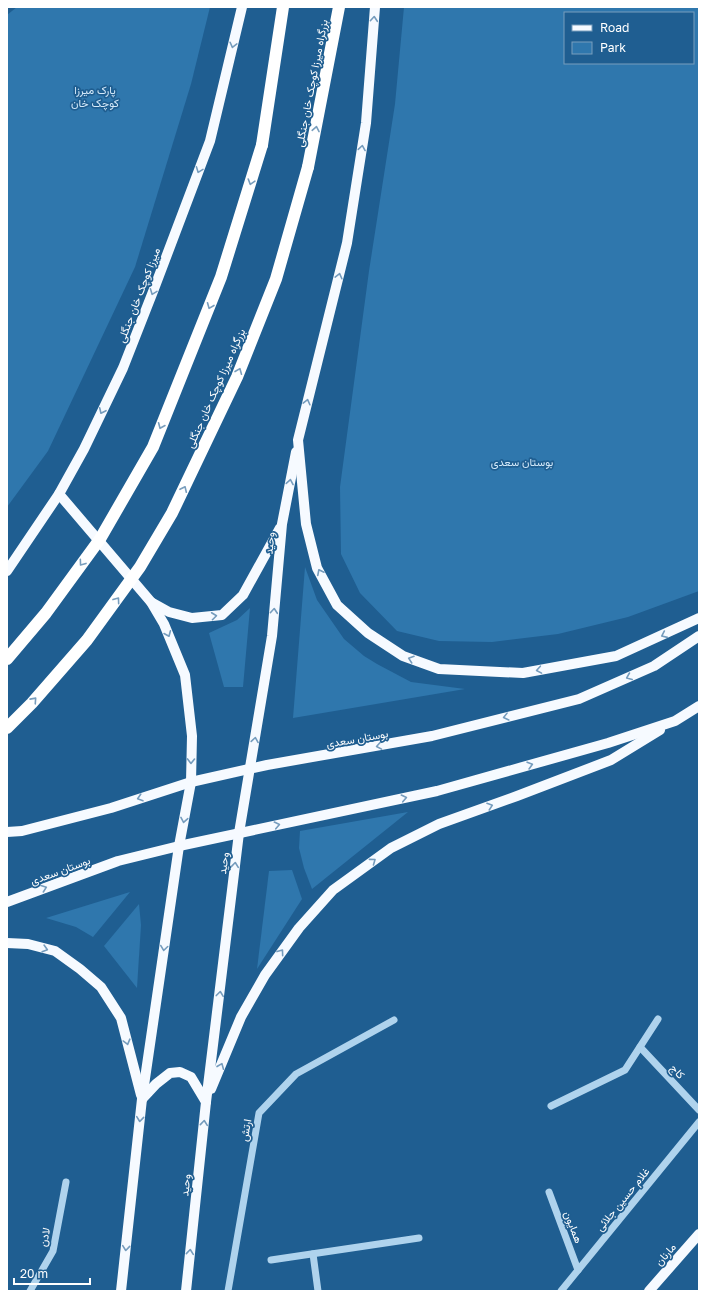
<svg xmlns="http://www.w3.org/2000/svg" width="706" height="1298" font-family="'Golos Text',Vazirmatn,sans-serif">
<rect width="100%" height="100%" fill="#1f5e91"/>
<g fill="#2f77ad" fill-rule="evenodd">
<path d="M17,7H210L191,84L135,267L48,451L7,507V15Z"/>
<path d="M404,7H699V591L628,617L558,634L492,642L439,641L397,631L360,593L341,554L340,487L369,271L395,104ZM565,13H693V63H565Z"/>
<path d="M305,567L317,600L344,639L364,656L377,664L411,682L465,689L293,718Z"/>
<path d="M250,608L243,687H224L209,633L237,620Z"/>
<path d="M408,812L312,889L304,868L299,848L300,831Z"/>
<path d="M292,870L302,899L257,969L269,871Z"/>
<path d="M130,892L93,937L76,927L46,918Z"/>
<path d="M139,904L141,925L137,988L104,946Z"/>
</g>
<g fill="none" stroke-linecap="round" stroke-linejoin="round">
<g stroke="#afd3ed" stroke-width="7">
<path d="M640,1047L699,1110"/>
<path d="M551,1106L625,1070L658,1019"/>
<path d="M549,1192L578,1270"/>
<path d="M313,1254L318,1291"/>
<path d="M271,1260L419,1238"/>
<path d="M30,1291L53,1251L66,1182"/>
<path d="M228,1291L259,1113L296,1074L394,1020"/>
<path d="M561,1291L699,1122"/>
</g>
<g stroke="#f6faff" stroke-width="10">
<path d="M375,7L366,123L347,243L298,440L306,524L317,568L337,605L368,633L403,656L439,669L523,673L616,656L699,618"/>
<path d="M59,494L151,602L164,624L185,675L192,736L191,782L179,846L142,1099L121,1291"/>
<path d="M7,571L59,494L84,449L123,368L154,289L210,141L242,7"/>
<path d="M151,602L169,612L192,618L222,615L243,595L280,528"/>
<path d="M7,832L22,831L111,808L191,782L267,765L432,736L579,699L654,666L699,636"/>
<path d="M7,902L118,861L179,846L437,791L608,743L675,721L699,706"/>
<path d="M7,943L28,944L55,951L80,969L101,987L121,1018L141,1095"/>
<path d="M211,1089L241,1017L265,975L299,928L333,890L391,848L439,824L517,796L611,760L660,730"/>
<path d="M142,1099L156,1084L170,1073L180,1072L191,1077L206,1102"/>
<path d="M186,1291L206,1102L239,833L272,636L282,524L296,452"/>
<path d="M649,1291L699,1234"/>
</g>
<g stroke="#fff" stroke-width="12">
<path d="M262,145L283,7"/>
<path d="M308,167L339,7"/>
</g>
<g stroke="#fff" stroke-width="12">
<path d="M7,659L46,613L100,539L153,447L221,277L262,145"/>
<path d="M7,728L32,703L87,640L140,567L172,513L237,377L276,279L308,167"/>
</g>
</g>
<defs><path id="oneway-chevron" d="M-2-3.5L2.5 0L-2 3.5" fill="none" stroke-width="1.6" stroke-linecap="round" stroke-linejoin="round"/></defs>
<g stroke="#759cbd">
<use href="#oneway-chevron" transform="translate(374 19) rotate(-85)"/>
<use href="#oneway-chevron" transform="translate(233 45) rotate(104)"/>
<use href="#oneway-chevron" transform="translate(362 148) rotate(-81)"/>
<use href="#oneway-chevron" transform="translate(199 170) rotate(111)"/>
<use href="#oneway-chevron" transform="translate(339 276) rotate(-76)"/>
<use href="#oneway-chevron" transform="translate(153 292) rotate(111)"/>
<use href="#oneway-chevron" transform="translate(307 402) rotate(-76)"/>
<use href="#oneway-chevron" transform="translate(102 411) rotate(115)"/>
<use href="#oneway-chevron" transform="translate(290 482) rotate(-80)"/>
<use href="#oneway-chevron" transform="translate(320 572) rotate(-117)"/>
<use href="#oneway-chevron" transform="translate(274 611) rotate(-85)"/>
<use href="#oneway-chevron" transform="translate(214 616) rotate(-7)"/>
<use href="#oneway-chevron" transform="translate(168 634) rotate(67)"/>
<use href="#oneway-chevron" transform="translate(664 635) rotate(156)"/>
<use href="#oneway-chevron" transform="translate(411 659) rotate(-161)"/>
<use href="#oneway-chevron" transform="translate(539 670) rotate(170)"/>
<use href="#oneway-chevron" transform="translate(629 677) rotate(157)"/>
<use href="#oneway-chevron" transform="translate(506 717) rotate(166)"/>
<use href="#oneway-chevron" transform="translate(255 740) rotate(-81)"/>
<use href="#oneway-chevron" transform="translate(379 746) rotate(170)"/>
<use href="#oneway-chevron" transform="translate(191 761) rotate(91)"/>
<use href="#oneway-chevron" transform="translate(530 765) rotate(-16)"/>
<use href="#oneway-chevron" transform="translate(140 798) rotate(162)"/>
<use href="#oneway-chevron" transform="translate(404 798) rotate(-12)"/>
<use href="#oneway-chevron" transform="translate(490 806) rotate(-19)"/>
<use href="#oneway-chevron" transform="translate(184 820) rotate(100)"/>
<use href="#oneway-chevron" transform="translate(277 825) rotate(-12)"/>
<use href="#oneway-chevron" transform="translate(373 861) rotate(-36)"/>
<use href="#oneway-chevron" transform="translate(235 865) rotate(-84)"/>
<use href="#oneway-chevron" transform="translate(44 888) rotate(-20)"/>
<use href="#oneway-chevron" transform="translate(164 948) rotate(98)"/>
<use href="#oneway-chevron" transform="translate(45 949) rotate(16)"/>
<use href="#oneway-chevron" transform="translate(281 952) rotate(-54)"/>
<use href="#oneway-chevron" transform="translate(220 994) rotate(-83)"/>
<use href="#oneway-chevron" transform="translate(127 1042) rotate(75)"/>
<use href="#oneway-chevron" transform="translate(221 1066) rotate(-68)"/>
<use href="#oneway-chevron" transform="translate(140 1119) rotate(96)"/>
<use href="#oneway-chevron" transform="translate(204 1123) rotate(-84)"/>
<use href="#oneway-chevron" transform="translate(126 1248) rotate(96)"/>
<use href="#oneway-chevron" transform="translate(190 1252) rotate(-84)"/>
</g>
<g stroke="#799ebd">
<use href="#oneway-chevron" transform="translate(316 129) rotate(-79)"/>
<use href="#oneway-chevron" transform="translate(251 182) rotate(107)"/>
<use href="#oneway-chevron" transform="translate(210 306) rotate(112)"/>
<use href="#oneway-chevron" transform="translate(239 371) rotate(-68)"/>
<use href="#oneway-chevron" transform="translate(161 426) rotate(113)"/>
<use href="#oneway-chevron" transform="translate(184 489) rotate(-65)"/>
<use href="#oneway-chevron" transform="translate(82 563) rotate(126)"/>
<use href="#oneway-chevron" transform="translate(117 600) rotate(-54)"/>
<use href="#oneway-chevron" transform="translate(34 700) rotate(-48)"/>
</g>
<g text-anchor="middle" dominant-baseline="central" stroke-width="3.5" stroke-linejoin="round" paint-order="stroke">
<g font-size="11" fill="#fff" stroke="#1f5e91">
<text transform="translate(311 83) rotate(-79)">بزرگراه میرزا کوچک خان جنگلی</text>
<text transform="translate(138 295) rotate(-69)">میرزا کوچک خان جنگلی</text>
<text transform="translate(215 388) rotate(-66)">بزرگراه میرزا کوچک خان جنگلی</text>
<text transform="translate(269 543) rotate(-85)">وحید</text>
<text transform="translate(357 738) rotate(-10)">بوستان سعدی</text>
<text transform="translate(223 863) rotate(-83)">وحید</text>
<text transform="translate(60 870) rotate(-20)">بوستان سعدی</text>
<text transform="translate(678 1071) rotate(47)">کاج</text>
<text transform="translate(245 1130) rotate(-80)">ارتش</text>
<text transform="translate(185 1185) rotate(-84)">وحید</text>
<text transform="translate(622 1199) rotate(-51)">غلام حسین جلائی</text>
<text transform="translate(574 1227) rotate(69)">همایون</text>
<text transform="translate(44 1237) rotate(-77)">لادن</text>
<text transform="translate(665 1254) rotate(-49)">مارنان</text>
</g>
<g font-size="11" fill="#d5eafa" stroke="#1f5e91">
<text x="95" y="89">پارک میرزا<tspan x="95" dy="13">کوچک خان</tspan></text>
<text x="522" y="461">بوستان سعدی</text>
</g>
</g>
<rect width="706" height="1298" fill="none" stroke="#ffffff" stroke-width="16"/>
<rect x="564" y="12" width="130" height="52" fill="#1f5e91" stroke="#799ebd"/>
<rect x="572" y="25" width="20" height="6" fill="#f6faff" stroke="#799ebd"/>
<text x="600" y="32" font-size="12" fill="#ffffff">Road</text>
<rect x="572" y="42" width="20" height="12" fill="#2f77ad" stroke="#799ebd"/>
<text x="600" y="52" font-size="12" fill="#ffffff">Park</text>
<path d="M14 1278v6h76v-6" fill="none" stroke="#ffffff" stroke-width="2"/>
<text x="20" y="1278" font-size="12" fill="#ffffff" stroke="#1f5e91" stroke-width="3" paint-order="stroke">20 m</text>
</svg>
